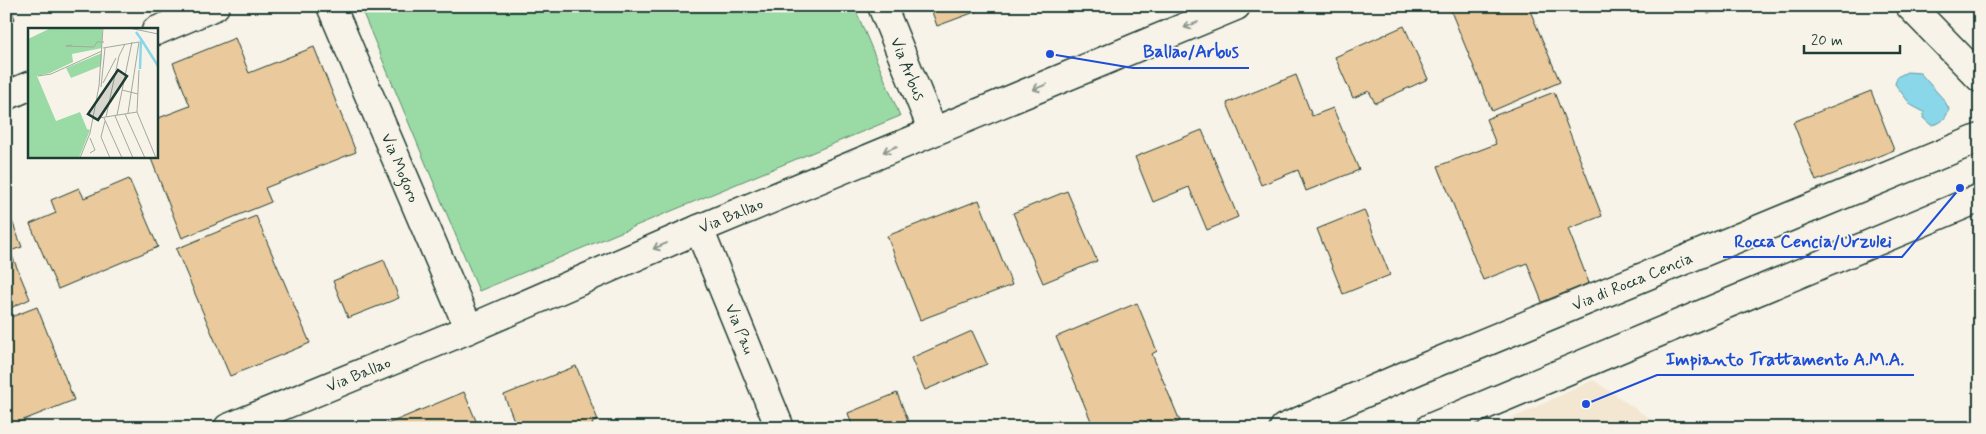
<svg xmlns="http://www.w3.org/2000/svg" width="1986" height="434" font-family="Mynerve,sans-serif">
<rect width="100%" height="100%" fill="#f7f3e8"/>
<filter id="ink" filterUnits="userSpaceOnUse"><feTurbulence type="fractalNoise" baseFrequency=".02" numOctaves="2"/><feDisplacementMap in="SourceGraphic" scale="10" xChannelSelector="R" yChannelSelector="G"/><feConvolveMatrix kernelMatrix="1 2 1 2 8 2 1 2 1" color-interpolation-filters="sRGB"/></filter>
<g filter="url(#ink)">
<path fill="#f3e7d1" d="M1593,380L1664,428H1492Z"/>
<path fill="#9adba5" stroke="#5c8c6c" d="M360,6H854L900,116L479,291Z"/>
<path fill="#8ad7ea" stroke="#5f99a1" d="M1907,72L1920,73L1944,100L1949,109C1945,120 1942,123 1931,125L1923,118L1924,112L1911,105L1895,84L1897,77Z"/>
<g fill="#eaca9c" stroke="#1f3d34">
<path d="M6,6H10L15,19L6,22Z"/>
<path d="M930,6H991L937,26Z"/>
<path d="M1457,6H1528L1560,82L1492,111L1450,9Z"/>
<path d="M1704,6H1726L1708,14Z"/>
<path d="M1404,26L1428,79L1375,103L1369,91L1353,98L1335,57Z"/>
<path d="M235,38L249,73L314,47L356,152L265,188L271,202L182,238L150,156H156V119L190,106L173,63Z"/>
<path d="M1296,75L1312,116L1333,108L1359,170L1306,191L1298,170L1261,185L1227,103Z"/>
<path d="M1871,91L1894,150L1816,181L1793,122Z"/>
<path d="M1554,92L1602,216L1568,229L1589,283L1542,302L1527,263L1483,280L1438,166L1496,144L1486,119Z"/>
<path d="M1202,130L1238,217L1207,230L1189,187L1153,202L1135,157Z"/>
<path d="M129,179L158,247L58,289L30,224L56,213L51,200L79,188L84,198Z"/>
<path d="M1067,191L1097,261L1043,283L1013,213Z"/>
<path d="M979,200L1012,285L920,320L887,236Z"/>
<path d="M1364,210L1390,275L1343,294L1317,229Z"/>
<path d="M256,216L310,343L230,376L176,249Z"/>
<path d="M12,221L22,247L10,251L30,299L6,310V223Z"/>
<path d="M384,260L399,298L348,318L333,281Z"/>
<path d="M1137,303L1157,351L1152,354L1180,421L1163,428H1094L1056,337Z"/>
<path d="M37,307L74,400L6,427V319Z"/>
<path d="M972,331L987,364L925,390L911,358Z"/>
<path d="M576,366L598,420L592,423L594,428H517L504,395Z"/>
<path d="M464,392L479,428H386L385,425Z"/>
<path d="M897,393L911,428H853L848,413Z"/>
</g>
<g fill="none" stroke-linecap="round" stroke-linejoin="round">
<defs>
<g id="street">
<path id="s1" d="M331,6L469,329"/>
<path id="s2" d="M882,6L933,131"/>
<path d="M1910,6L1980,78"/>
<path d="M156,31L215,6"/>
<path d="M6,96L29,86"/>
<path id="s3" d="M699,229L780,428"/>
<path id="s4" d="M228,428L469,329L699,229L1236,6"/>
<path id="s5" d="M1284,428L1418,370L1980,138"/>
</g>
<path id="secondary" d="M1430,428L1980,198"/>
</defs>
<use href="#street" stroke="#1f3d34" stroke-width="31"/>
<use href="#secondary" stroke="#1f3d34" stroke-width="31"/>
<use href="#street" stroke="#f7f3e8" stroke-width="28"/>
<use href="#secondary" stroke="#f7f3e8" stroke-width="28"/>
</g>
<defs><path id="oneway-shaft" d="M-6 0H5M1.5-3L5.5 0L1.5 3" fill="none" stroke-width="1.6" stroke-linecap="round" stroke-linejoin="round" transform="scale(1.25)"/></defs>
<g stroke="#8b988e">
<use href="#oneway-shaft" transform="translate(1191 25) rotate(158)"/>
<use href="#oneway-shaft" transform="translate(1040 87) rotate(158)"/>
<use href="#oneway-shaft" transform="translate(890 149) rotate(157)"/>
<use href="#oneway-shaft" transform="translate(660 246) rotate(157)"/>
</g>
</g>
<g text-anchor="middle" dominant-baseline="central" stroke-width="4" stroke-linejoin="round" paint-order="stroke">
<g font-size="16" fill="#1f3d34" stroke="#f7f3e8">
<text stroke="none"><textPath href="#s2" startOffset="68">Via Arbus</textPath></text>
<text stroke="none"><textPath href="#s1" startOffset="176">Via Mogoro</textPath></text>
<text stroke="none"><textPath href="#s4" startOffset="546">Via Ballao</textPath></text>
<text stroke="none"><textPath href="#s5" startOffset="378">Via di Rocca Cencia</textPath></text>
<text stroke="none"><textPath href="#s3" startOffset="108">Via Pau</textPath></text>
<text stroke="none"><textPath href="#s4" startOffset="141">Via Ballao</textPath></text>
</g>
</g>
<g transform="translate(28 28)">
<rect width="130" height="130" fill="#f7f3e8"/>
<path d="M23,0H74V20L44,26L45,34L22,45L9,48L28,93L52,84L59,101L62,102L51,130H0V11ZM74,25L73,38L43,50L38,40Z" fill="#9adba5"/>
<path fill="none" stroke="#8ad7ea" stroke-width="2.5" d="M108,4L113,11L112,41M113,11L130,38"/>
<path fill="none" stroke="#a1aaa0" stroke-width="1" d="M101,0L130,6M44,17L38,18L66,19L69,14H76M75,20L111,14L100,85M111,42L109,84L128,130M10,48L23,46L74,23M75,55L88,30M73,59L77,20M94,62L110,66M97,86L117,130M89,87L104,14M87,88L105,130M78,89L91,28L97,16M76,90L94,130M65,91L109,84M77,93L73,109L82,130M62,125L67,122L62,110M52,130L62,105L71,58L75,0"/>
<path fill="#1f3d34" fill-opacity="0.15" stroke="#1f3d34" stroke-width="2.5" d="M90,42L99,48L70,92L60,86Z"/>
<rect width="130" height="130" fill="none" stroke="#1f3d34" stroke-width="2.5"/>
</g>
<path fill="none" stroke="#1d4ed8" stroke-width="2" d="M1050 54L1133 68H1249M1960 188L1902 257H1723M1586 404L1657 375H1914"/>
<g fill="#1d4ed8" stroke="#f7f3e8" stroke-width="2">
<circle cx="1050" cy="54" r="5"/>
<circle cx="1960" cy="188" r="5"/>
<circle cx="1586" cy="404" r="5"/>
</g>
<g font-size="18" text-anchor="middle" font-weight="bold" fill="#1d4ed8" stroke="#f7f3e8" stroke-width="4" stroke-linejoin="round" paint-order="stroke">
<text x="1191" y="57">Ballao/Arbus</text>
<text x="1813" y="247">Rocca Cencia/Urzulei</text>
<text x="1785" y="365">Impianto Trattamento A.M.A.</text>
</g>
<rect width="1986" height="434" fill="none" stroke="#f7f3e8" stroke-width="25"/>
<rect x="12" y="12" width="1961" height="409" fill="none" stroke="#1f3d34" stroke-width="2" filter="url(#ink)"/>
<path d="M1804 45v8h96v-8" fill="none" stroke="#1f3d34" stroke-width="2.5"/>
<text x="1811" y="45" font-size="15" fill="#1f3d34" stroke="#f7f3e8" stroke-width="4" paint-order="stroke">20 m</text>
</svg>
